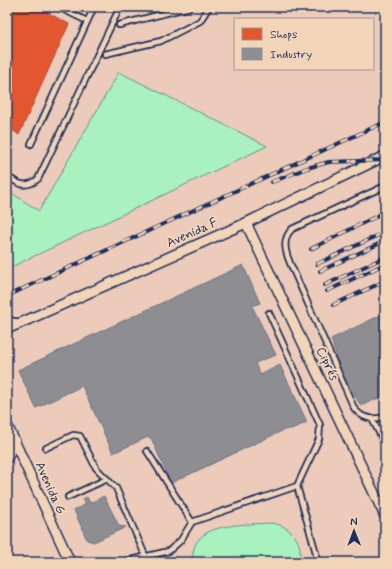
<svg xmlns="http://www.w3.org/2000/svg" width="392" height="569" font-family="Mynerve,sans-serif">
<rect width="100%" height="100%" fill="#eccbba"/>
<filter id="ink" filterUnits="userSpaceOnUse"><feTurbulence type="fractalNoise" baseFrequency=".025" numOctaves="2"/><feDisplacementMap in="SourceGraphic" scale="8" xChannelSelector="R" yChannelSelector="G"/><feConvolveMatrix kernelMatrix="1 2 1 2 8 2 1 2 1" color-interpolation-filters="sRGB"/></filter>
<g filter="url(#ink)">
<g fill="#a9f2c0" stroke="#62908f">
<path d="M119,72L267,146L7,269V190L39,211Z"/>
<path d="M271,523C290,525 305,542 299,562H193C188,521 243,525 271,523Z"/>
</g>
<path fill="#e4572e" stroke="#a84b3c" d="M7,7H37L69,24L19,135L7,126Z"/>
<g fill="#8d8d92" stroke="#6b7182">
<path d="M243,265L260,303L252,306L276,355L255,363L260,375L280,365L307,422L295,428L284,430L171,483L151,438L148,437L113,453L82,386L36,408L18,370Z"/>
<path d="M385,313V395L361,406L342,374L331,339Z"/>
<path d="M104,496L119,526L126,527L94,542L87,540L74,510L86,504L83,499L87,497L90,503Z"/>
</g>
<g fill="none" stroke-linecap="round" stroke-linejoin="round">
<defs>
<g id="lane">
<path d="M58,7L87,21"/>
<path d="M119,25L190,7"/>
<path d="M105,54L161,41L200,21L209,7"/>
<path d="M31,144L94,7"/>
<path d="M7,176C18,184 26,189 38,179L120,7"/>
<path d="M385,186L292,229C282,239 285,251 290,263L354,408C362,419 372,420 385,417"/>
<path d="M269,313L320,425L319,439L297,486"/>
<path d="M7,320L21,322"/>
<path d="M372,419L385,444"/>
<path d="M46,448L73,435L80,436L96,468L116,488L148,562"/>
<path d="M147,451L192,522L297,486L316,553V562"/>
<path d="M68,497L107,479"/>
<path d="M122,562L169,551L181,540L192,522"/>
</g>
<g id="street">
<path d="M246,223L385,516"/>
<path d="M7,329L246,223L385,156"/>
<path d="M7,425L70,562"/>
<path d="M7,458L15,441"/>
</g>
</defs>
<use href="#lane" stroke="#1b2f5e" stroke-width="8"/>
<use href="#street" stroke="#1b2f5e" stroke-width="12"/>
<use href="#lane" stroke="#f2d5b8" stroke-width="4.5"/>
<use href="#street" stroke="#f2d5b8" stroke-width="9"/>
<defs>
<g id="rail">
<path d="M272,182L307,168L329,162L385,160"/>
<path d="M311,249L385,212"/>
<path d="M317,264L385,232"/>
<path d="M320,271L385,241"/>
<path d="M325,285L385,257"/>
<path d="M327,291L385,264"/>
<path d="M7,296L385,122"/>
<path d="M333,305L385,281"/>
</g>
</defs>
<use href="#rail" stroke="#1b2f5e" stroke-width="4"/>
<use href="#rail" stroke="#f2d5b8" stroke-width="2.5" stroke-dasharray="8" stroke-linecap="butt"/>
</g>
</g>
<g text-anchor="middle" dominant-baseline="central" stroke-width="4" stroke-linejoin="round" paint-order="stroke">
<g font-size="13" fill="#1b2f5e" stroke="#f2d5b8">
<text transform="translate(192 233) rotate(-24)">Avenida F</text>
<text transform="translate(327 364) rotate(65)">Ciprés</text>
<text transform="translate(50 488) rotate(66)">Avenida G</text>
</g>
</g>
<rect width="392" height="569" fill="none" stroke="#f2d5b8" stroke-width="24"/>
<rect x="12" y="12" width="368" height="545" fill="none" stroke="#1b2f5e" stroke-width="1.5" filter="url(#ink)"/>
<rect x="234" y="18" width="140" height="52" fill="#f2d5b8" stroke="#9c9394"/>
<rect x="242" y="28" width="20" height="12" fill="#e4572e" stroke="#9c9394"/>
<text x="270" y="38" font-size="12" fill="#1b2f5e">Shops</text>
<rect x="242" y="48" width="20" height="12" fill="#8d8d92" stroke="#9c9394"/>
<text x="270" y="58" font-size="12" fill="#1b2f5e">Industry</text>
<g transform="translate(354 531) rotate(359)" stroke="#f2d5b8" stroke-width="3" paint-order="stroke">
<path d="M0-3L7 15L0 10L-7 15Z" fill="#1b2f5e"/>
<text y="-6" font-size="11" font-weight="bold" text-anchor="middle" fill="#1b2f5e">N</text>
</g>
</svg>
